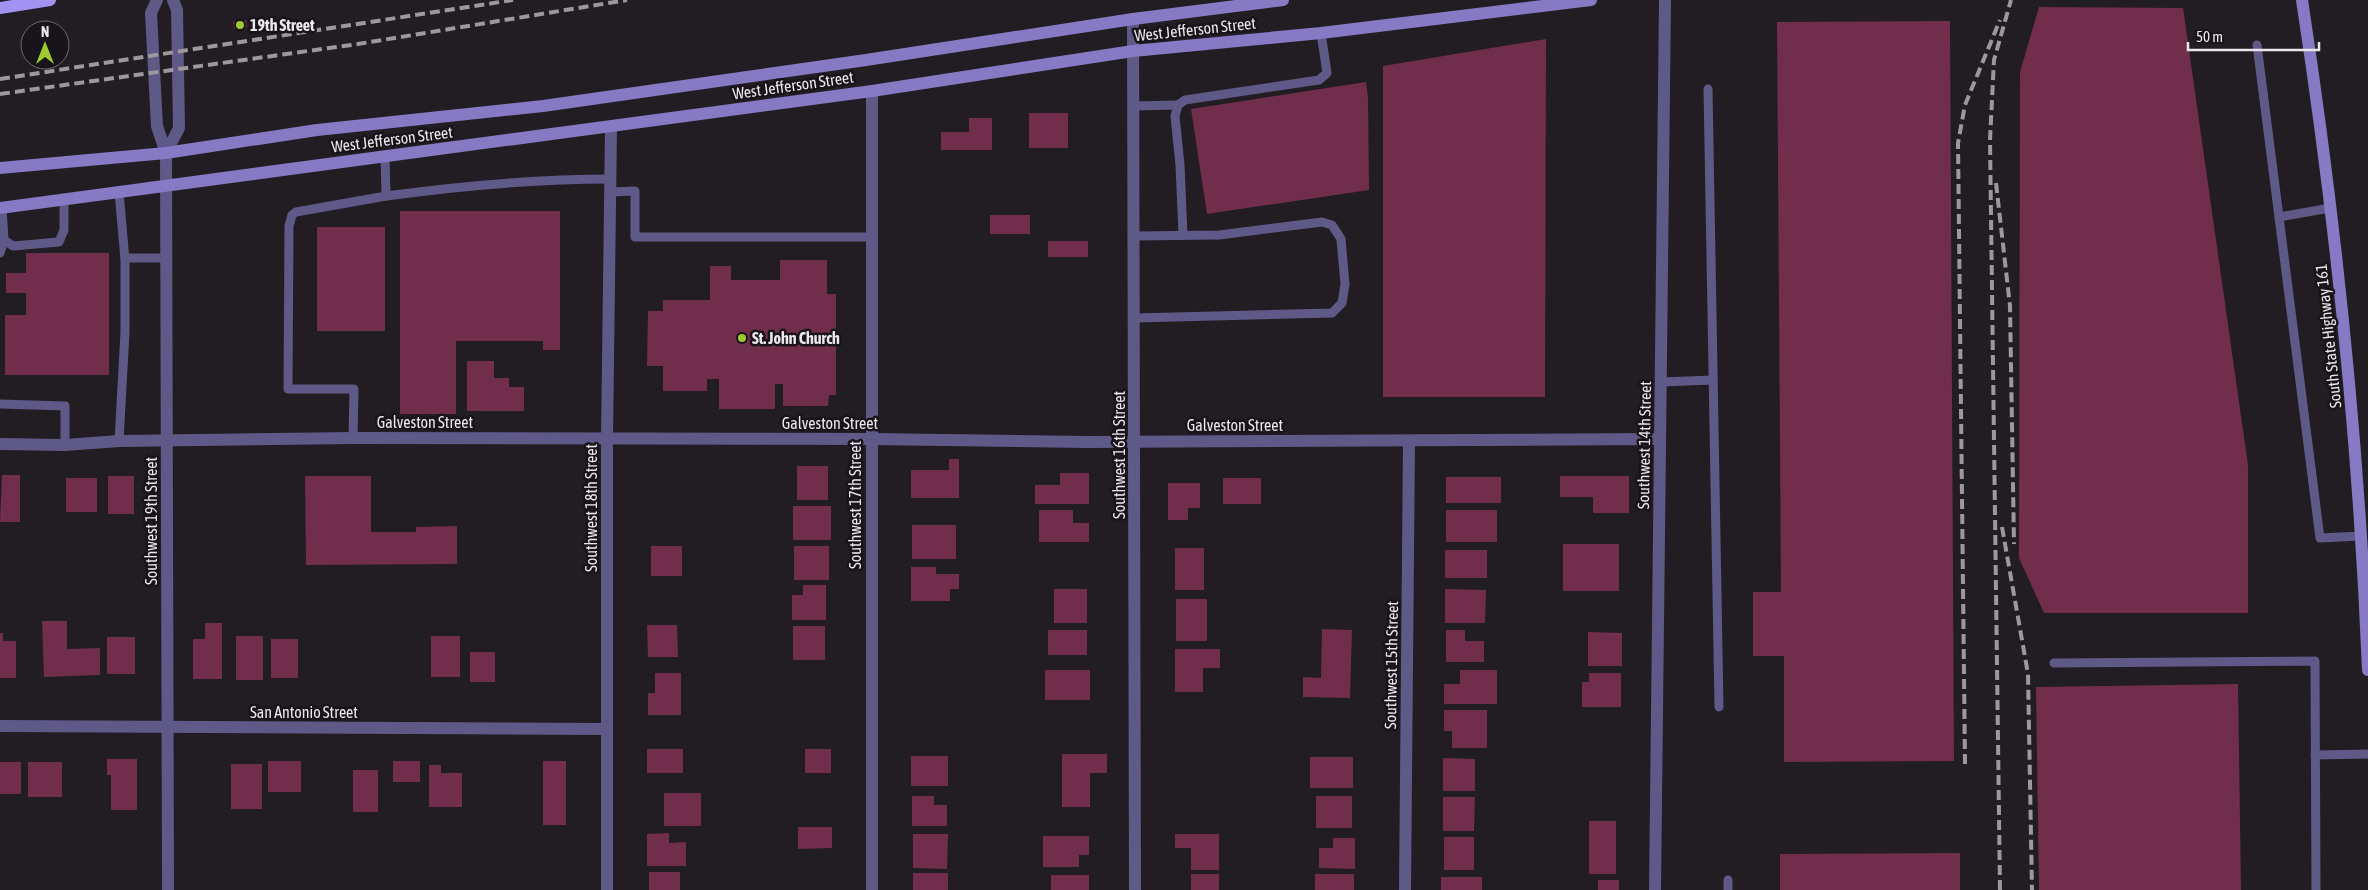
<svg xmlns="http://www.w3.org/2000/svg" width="2368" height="890" font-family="'Asap Condensed',sans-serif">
<rect width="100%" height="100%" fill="#221c23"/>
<g fill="#702e4b">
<path d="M2039,7L2183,8L2248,465V613H2044L2019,558L2020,72Z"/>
<path d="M246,20L247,27L234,29L233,22Z"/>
<path d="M1950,21L1954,761L1784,762V656H1753V592H1781L1777,22Z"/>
<path d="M1546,39L1545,397H1383V66Z"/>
<path d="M1366,82L1368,98L1369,190L1207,214L1191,109Z"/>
<rect x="1029" y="113" width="39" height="35"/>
<path d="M969,118H992V150H941V132H969Z"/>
<path d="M400,211H560V350H543V341H456V414H400Z"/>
<rect x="990" y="215" width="40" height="19"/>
<rect x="317" y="227" width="68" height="104"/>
<rect x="1048" y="241" width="40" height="16"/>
<path d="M26,253H109V375H5V315H26V293H6V273H26Z"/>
<path d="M780,260H827V294H836V395H829L828,406H783V384H775V409H719V379H707V391H663V366H647L648,311H663V300H710V266H731V280H780Z"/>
<path d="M467,361H494V378H509V387H524V411H467Z"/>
<path d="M949,459H959V498H911V470H949Z"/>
<rect x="797" y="466" width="31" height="34"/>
<path d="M1060,473H1089V504H1035V485H1060Z"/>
<path d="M2,475H20V522H0Z"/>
<rect x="108" y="476" width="26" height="38"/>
<path d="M305,476H371V532H416V527L457,526V564L306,565Z"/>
<path d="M1560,476H1629V513H1593V497H1560Z"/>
<rect x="1446" y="477" width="55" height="26"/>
<rect x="66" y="478" width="31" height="34"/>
<rect x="1223" y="478" width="38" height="26"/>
<path d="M1168,483H1200V508H1188V520H1168Z"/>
<rect x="793" y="506" width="38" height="34"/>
<path d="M1039,510H1073V523H1089V542H1039Z"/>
<rect x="1446" y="510" width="51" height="32"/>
<rect x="912" y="525" width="44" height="34"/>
<rect x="1563" y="544" width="56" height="47"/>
<rect x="651" y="546" width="31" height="30"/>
<rect x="794" y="546" width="35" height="34"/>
<rect x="1175" y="548" width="29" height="42"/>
<rect x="1445" y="550" width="42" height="28"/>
<path d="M911,567H936V574H959V589H950V601H911Z"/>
<path d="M803,585H826V620H792V595H803Z"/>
<rect x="1054" y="589" width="33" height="34"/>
<path d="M1445,589L1486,590L1485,623H1445Z"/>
<rect x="1176" y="599" width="31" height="42"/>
<path d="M42,621H67V649L100,648V675L44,677Z"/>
<path d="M205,623H222V679H193V639H205Z"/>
<path d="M647,625H677L678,657H648Z"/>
<rect x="793" y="626" width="32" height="34"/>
<path d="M1322,629L1352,630L1350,698L1303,697V677L1321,678Z"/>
<rect x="1048" y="630" width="39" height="25"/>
<path d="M1446,630H1465V641H1484V662H1446Z"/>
<path d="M1588,632L1622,633V666H1588Z"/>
<path d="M0,633H3V641H16V678H0Z"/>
<rect x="236" y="636" width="27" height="44"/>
<rect x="431" y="636" width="29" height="41"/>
<rect x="107" y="637" width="28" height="37"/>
<rect x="271" y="639" width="27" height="39"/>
<path d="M1175,649H1220V668H1203V692H1175Z"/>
<rect x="470" y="652" width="25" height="30"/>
<rect x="1045" y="670" width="45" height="30"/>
<path d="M1460,670H1497V704H1444V684H1460Z"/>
<path d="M655,673H681V715H648V693H655Z"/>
<path d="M1589,673H1621V707H1582V682H1589Z"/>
<path d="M2238,684L2241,890H2039L2036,687Z"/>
<path d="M1444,710H1487V748H1452V731H1444Z"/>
<rect x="647" y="749" width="36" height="24"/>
<rect x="805" y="749" width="26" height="24"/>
<path d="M1062,754H1107V773H1090V807H1062Z"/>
<rect x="911" y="756" width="37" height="30"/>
<rect x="1310" y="757" width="43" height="31"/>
<path d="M1443,758L1475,759V791H1443Z"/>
<path d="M107,759H137V810H111V775H107Z"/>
<rect x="268" y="761" width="33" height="31"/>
<rect x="393" y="761" width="27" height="21"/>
<rect x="543" y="761" width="23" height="64"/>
<rect x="0" y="762" width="21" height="32"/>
<rect x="28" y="762" width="34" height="35"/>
<rect x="231" y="764" width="31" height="45"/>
<path d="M429,765H441V773H462V807H429Z"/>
<rect x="353" y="770" width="25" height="42"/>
<rect x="664" y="793" width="37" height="33"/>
<path d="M912,796H934V805H947V826H912Z"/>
<rect x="1316" y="796" width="36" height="32"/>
<path d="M1443,797H1475L1474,831H1443Z"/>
<rect x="1589" y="821" width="27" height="53"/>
<path d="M798,827H832V848L798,849Z"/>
<path d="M669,833V843L686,842V866H647V834Z"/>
<path d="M913,834H948L947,869L913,868Z"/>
<path d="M1175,834H1219V870H1191V848H1175Z"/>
<path d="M1043,836H1089V855H1079V867H1043Z"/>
<rect x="1444" y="837" width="30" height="33"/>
<path d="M1333,838H1355V869L1319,868V848H1333Z"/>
<path d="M1960,853V890H1780V854Z"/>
<rect x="649" y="872" width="31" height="18"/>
<rect x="913" y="873" width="35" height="17"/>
<rect x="1191" y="874" width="28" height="16"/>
<rect x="1315" y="874" width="39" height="16"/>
<rect x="1051" y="875" width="38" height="15"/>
<rect x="1441" y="877" width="41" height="13"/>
<rect x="1598" y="880" width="21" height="10"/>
</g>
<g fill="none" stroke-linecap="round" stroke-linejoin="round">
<g stroke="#5f5987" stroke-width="9">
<path d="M2257,45L2320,538L2361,536"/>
<path d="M1708,89L1719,707"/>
<path d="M1134,106L1178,105"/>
<path d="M119,192L125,260V332L119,441"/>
<path d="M611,192L635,191V237H871"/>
<path d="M386,196C461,186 535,179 611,179"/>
<path d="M2,207L4,240L13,246L59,242L64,230V199"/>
<path d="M2279,217L2330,208"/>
<path d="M1183,235L1180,165L1175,116L1178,105L1185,100L1319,80L1327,73L1321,33"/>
<path d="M1135,236L1219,235L1322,222L1332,225L1341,239L1345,284L1342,303L1332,313L1135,318"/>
<path d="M0,253L4,240"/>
<path d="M125,258H165"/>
<path d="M1661,382L1713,380"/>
<path d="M0,404L65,406V445"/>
<path d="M353,438L354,389H288L289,226L292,215L296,212L386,196L385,156"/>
<path d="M2054,663L2315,661L2316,890"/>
<path d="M2315,755L2368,754"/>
<path d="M1728,890V880"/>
</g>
<g stroke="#5f5987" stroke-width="12">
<path d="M1133,19L1135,890"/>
<path d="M872,91V890"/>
<path d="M0,444L65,445L119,441L353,438L871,439L1086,442L1660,439"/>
<path d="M0,726L607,729"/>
<path d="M607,890V439L611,127"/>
<path d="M1405,890L1409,441"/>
</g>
<g stroke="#5f5987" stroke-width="12">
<path d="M157,0L151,13L157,126L166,153L168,890"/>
<path d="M166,153L179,128L177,10L173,0"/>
<path d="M1655,890L1665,0"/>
</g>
<g stroke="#857ac3" stroke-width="12">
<path d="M2302,0C2336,222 2359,445 2368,670"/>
<path d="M0,168L166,153L317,130L543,106L866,60L1133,19L1283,0"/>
<path d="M0,208L872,91L1133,51L1321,33L1591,0"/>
</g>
<path stroke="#a293f2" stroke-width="12" d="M0,8L50,0"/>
<g stroke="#9e989e" stroke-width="4" stroke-dasharray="10 5" stroke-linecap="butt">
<path d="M0,79L513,0"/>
<path d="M0,94L358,44L627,0"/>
<path d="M1996,183L2010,306L2014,544"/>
<path d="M2002,527L2028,674L2032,890"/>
<path d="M1965,764L1958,143L1965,105L2000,20"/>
<path d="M2000,890L1990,140L1994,60L2011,0"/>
</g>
</g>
<g fill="#9dca30" stroke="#19131a" stroke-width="2">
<circle cx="240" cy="25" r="5"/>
<circle cx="742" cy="338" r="5"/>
</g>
<g text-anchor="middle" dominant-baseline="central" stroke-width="5" stroke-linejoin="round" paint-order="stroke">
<g font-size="16" font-weight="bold" fill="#ece7ec" stroke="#19131a" text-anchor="start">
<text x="250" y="25">19th Street</text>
<text x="752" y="338">St. John Church</text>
</g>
<g font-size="16" fill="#ece7ec" stroke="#19131a">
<text transform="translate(1195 29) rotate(-6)">West Jefferson Street</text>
<text transform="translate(793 85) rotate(-8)">West Jefferson Street</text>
<text transform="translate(392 139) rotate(-7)">West Jefferson Street</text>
<text transform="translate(2328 336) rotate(-96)">South State Highway 161</text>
<text x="425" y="422">Galveston Street</text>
<text x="830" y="423">Galveston Street</text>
<text x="1235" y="425">Galveston Street</text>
<text transform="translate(1644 445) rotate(-89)">Southwest 14th Street</text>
<text transform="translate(1119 455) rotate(-90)">Southwest 16th Street</text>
<text transform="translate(855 505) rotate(-90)">Southwest 17th Street</text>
<text transform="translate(591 508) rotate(-90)">Southwest 18th Street</text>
<text transform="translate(151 521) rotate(-90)">Southwest 19th Street</text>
<text transform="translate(1391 665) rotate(-89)">Southwest 15th Street</text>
<text x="304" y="712">San Antonio Street</text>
</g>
</g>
<g transform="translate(45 45)"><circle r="24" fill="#19131a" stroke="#6d686e"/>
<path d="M0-4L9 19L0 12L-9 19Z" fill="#9dca30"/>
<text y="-8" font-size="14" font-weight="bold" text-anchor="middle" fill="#ece7ec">N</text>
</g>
<path d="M2188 42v8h131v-8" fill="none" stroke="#ece7ec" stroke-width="2.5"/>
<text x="2196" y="42" font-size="15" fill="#ece7ec" stroke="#19131a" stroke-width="4" paint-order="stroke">50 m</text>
</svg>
